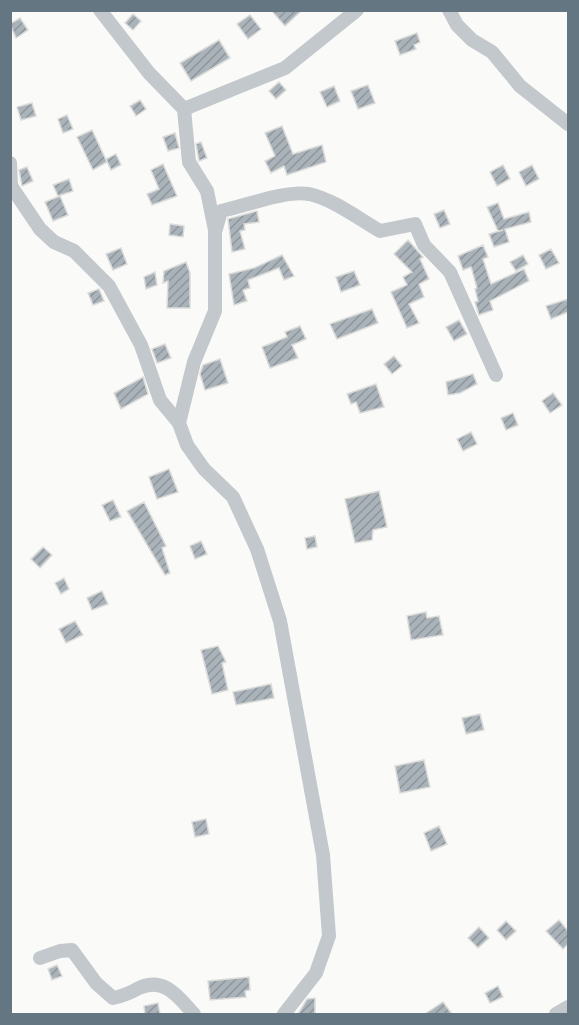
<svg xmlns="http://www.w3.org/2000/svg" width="579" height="1025" font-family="'Noto Sans',sans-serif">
<defs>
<pattern id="building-hatch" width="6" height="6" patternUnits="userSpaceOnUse" patternTransform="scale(1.5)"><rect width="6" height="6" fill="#aab3b9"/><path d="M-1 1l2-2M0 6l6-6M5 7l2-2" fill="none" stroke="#8e969c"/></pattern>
</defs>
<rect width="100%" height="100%" fill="#fafaf8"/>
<g fill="url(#building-hatch)" stroke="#dcdcda" stroke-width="1.5">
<path d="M271,10H302L285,26Z"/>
<path d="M133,14L141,21L133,30L125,23Z"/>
<path d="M250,15L261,29L248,39L237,24Z"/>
<path d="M20,18L28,30L16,38L10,24Z"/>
<path d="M417,33L420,42L414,45L416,49L400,55L395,41Z"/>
<path d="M219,40L230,58L191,81L180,63Z"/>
<path d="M279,82L286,90L276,99L269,91Z"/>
<path d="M368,85L375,103L358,109L351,91Z"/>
<path d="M334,86L340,101L327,107L320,92Z"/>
<path d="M140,100L146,109L136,116L130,106Z"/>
<path d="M32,103L36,116L21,120L17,107Z"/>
<path d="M67,115L73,129L63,133L58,119Z"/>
<path d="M282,126L293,154L322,145L326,162L287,175L284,166L271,173L265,161L275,156L265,133Z"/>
<path d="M92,130L107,162L93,170L77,137Z"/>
<path d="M175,133L179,148L168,151L163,137Z"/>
<path d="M201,142L207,158L199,161L196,144Z"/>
<path d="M116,154L121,165L111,170L106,159Z"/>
<path d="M163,164L177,196L152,205L147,194L159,189L151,170Z"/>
<path d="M503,165L510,179L497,186L490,172Z"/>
<path d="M532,165L539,179L526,186L519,172Z"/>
<path d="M27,167L33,181L22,186L19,170Z"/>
<path d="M69,179L73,191L58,196L53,185Z"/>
<path d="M60,196L68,215L53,221L45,202Z"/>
<path d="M498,203L504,219L529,212L531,222L505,229L509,242L494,247L489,234L503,230L498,231L487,207Z"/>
<path d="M444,210L450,224L440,228L434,214Z"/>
<path d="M257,211L259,222L244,224L245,230L240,231L245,249L232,252L228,219Z"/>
<path d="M170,224L184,226L183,237L169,235Z"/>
<path d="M408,240L423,257L420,259L429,279L419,284L424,297L409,304L419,323L407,328L391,292L407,285L403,277L412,272L394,254Z"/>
<path d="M483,245L488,257L483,259L491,284L524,269L529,281L490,301L493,310L479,315L475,302L478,301L475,289L477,288L471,267L463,270L458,256Z"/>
<path d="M121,248L127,264L113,270L106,254Z"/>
<path d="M551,249L559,263L546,269L539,255Z"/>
<path d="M282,255L294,276L284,280L279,268L248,280L250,288L243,290L247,301L234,305L229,274L254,268Z"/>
<path d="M523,255L528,264L516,271L510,262Z"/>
<path d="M186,262L190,273V308H167L168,281L163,283L164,271Z"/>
<path d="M354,271L360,285L341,292L336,277Z"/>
<path d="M155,272L157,285L146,289L144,277Z"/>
<path d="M99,289L104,301L93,305L88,293Z"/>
<path d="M568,299V312L551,319L546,306Z"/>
<path d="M372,309L378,323L337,339L330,324Z"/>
<path d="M459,320L467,334L454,341L446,327Z"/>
<path d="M300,326L306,339L292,345L298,358L270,368L262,347L287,337L285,332Z"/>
<path d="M165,344L171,358L157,363L152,349Z"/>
<path d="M394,356L402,366L392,374L384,364Z"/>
<path d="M220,359L228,383L205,390L200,374L203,365Z"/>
<path d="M473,374L477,384L460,393L448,395L446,382Z"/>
<path d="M143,377L148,394L121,409L114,393Z"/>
<path d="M376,384L384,407L360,413L356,402L351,404L347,394Z"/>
<path d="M553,393L562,405L550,413L542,401Z"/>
<path d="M513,413L518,425L506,430L501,418Z"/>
<path d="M471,432L477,444L463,451L457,439Z"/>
<path d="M169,469L178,492L157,499L149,477Z"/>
<path d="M379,491L387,527L373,530L372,540L355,543L345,499Z"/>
<path d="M113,500L121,517L110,521L102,505Z"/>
<path d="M144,502L166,546L162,548L170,573L165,575L127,511Z"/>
<path d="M315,536L317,547L307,549L305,538Z"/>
<path d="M201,541L207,554L195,559L190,546Z"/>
<path d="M43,547L52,555L40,568L31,559Z"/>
<path d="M64,578L69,589L61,594L55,583Z"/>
<path d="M102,591L108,604L92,610L87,598Z"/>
<path d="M426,612L427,618L439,616L443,635L411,640L407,616Z"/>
<path d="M75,621L83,635L66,643L59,629Z"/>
<path d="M218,646L226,662L222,663L228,690L212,694L201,650Z"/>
<path d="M271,684L274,698L236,705L233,692Z"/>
<path d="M480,714L484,730L466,734L462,718Z"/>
<path d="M424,760L430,787L400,793L395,766Z"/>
<path d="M206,819L209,834L195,837L192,822Z"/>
<path d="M439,826L447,844L431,851L424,833Z"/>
<path d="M559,920L568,931V944L563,949L546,931Z"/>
<path d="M506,921L516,931L506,940L497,930Z"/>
<path d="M479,927L489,938L478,948L468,938Z"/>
<path d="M57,965L62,976L52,980L48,969Z"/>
<path d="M249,977L250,990L245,991L246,997L210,1000L208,981Z"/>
<path d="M498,986L503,997L490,1003L485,993Z"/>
<path d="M315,998V1014H298L307,999Z"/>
<path d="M443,1002L452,1014H425Z"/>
<path d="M158,1003L160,1014H145L144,1006Z"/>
</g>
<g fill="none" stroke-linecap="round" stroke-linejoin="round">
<g stroke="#c3c8cc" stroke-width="14">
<path d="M100,10L149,73L184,109L189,162L207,191L215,230V311L194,362L179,423L187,445L204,469L233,497L257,549L280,621L323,855L329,936L316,973L284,1014"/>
<path d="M449,10L457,25L472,40L492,52L520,86L568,124"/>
<path d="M184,109L285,68L357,10"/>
<path d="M10,163L11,186L40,229L54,242L74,251L109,286L141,345L160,400L179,423"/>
<path d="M216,229L221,211C245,206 286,190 309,194C333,199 359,219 380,231L415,224L424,245L450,272L496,375"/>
<path d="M40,958L60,951L72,950L96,983L113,998C123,996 130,993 139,988C165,976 179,998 194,1014"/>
<path d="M556,1014L568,1007"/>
</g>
</g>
<rect width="579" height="1025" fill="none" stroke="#657683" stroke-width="24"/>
</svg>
